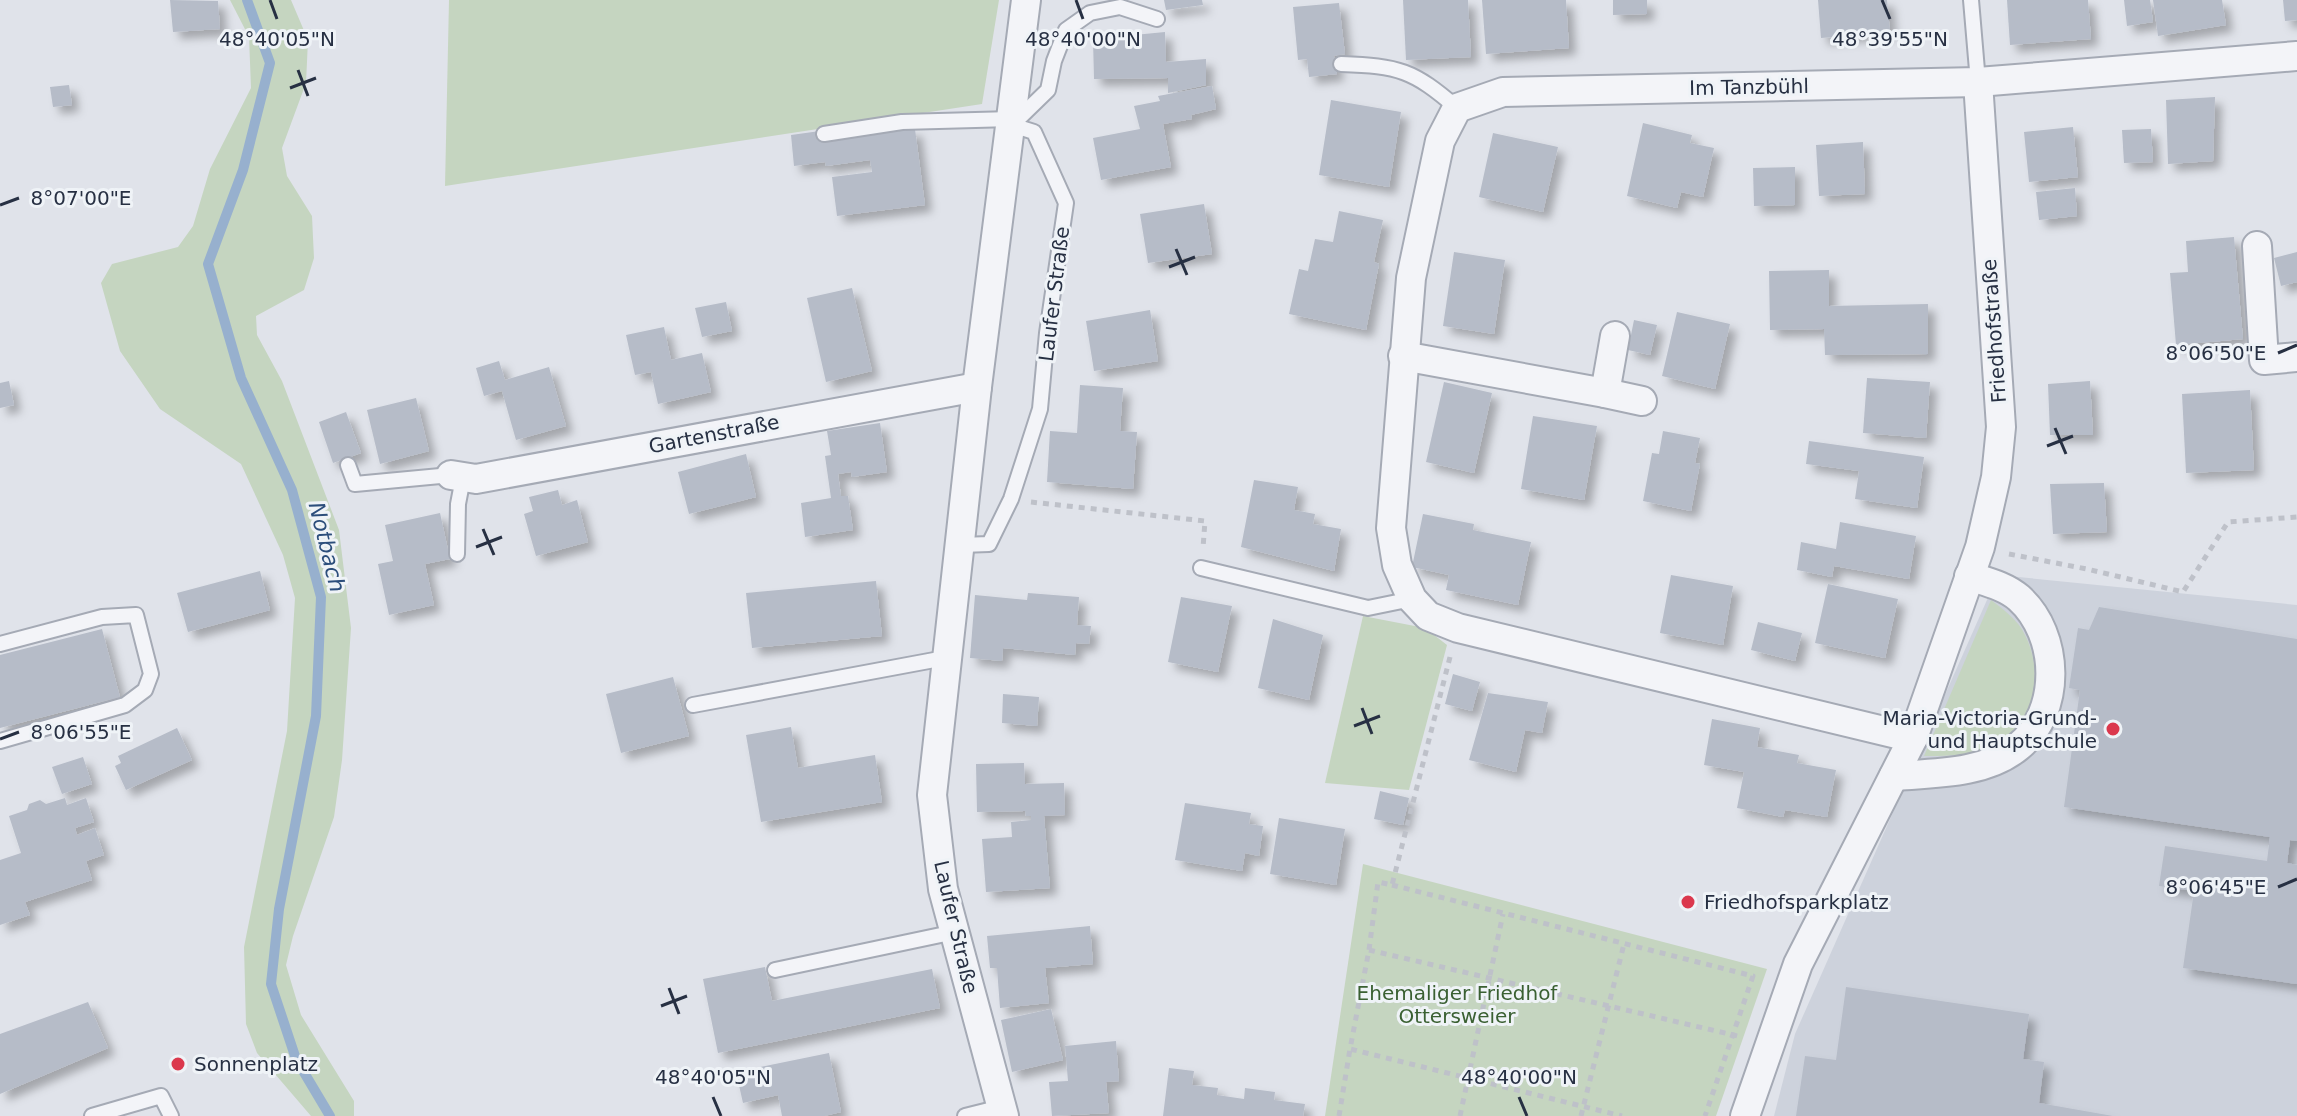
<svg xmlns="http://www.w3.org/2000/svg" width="2297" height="1116" font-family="'DejaVu Sans',sans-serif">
<defs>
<filter id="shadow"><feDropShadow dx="7" dy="7" stdDeviation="4" flood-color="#0004"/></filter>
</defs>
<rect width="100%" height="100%" fill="#e0e3ea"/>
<path fill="#cdd2dc" d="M1998,575L2297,605V1116H1774L1795,1034Z"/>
<g fill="#c5d5c0">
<path d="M230,0H291L308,40L306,83L282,148L287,176L312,216L314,258L304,290L256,316L257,335L282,381L339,530L351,628L342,760L334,817L293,936L286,965L301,1015L354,1101V1116H311L257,1053L246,1024L244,947L287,731L295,598L283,555L241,464L160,409L120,351L101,283L112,264L178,247L193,226L210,169L251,88L249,37Z"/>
<path d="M449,0H999L982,104L445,186Z"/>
<path d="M1991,600C2004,610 2018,620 2025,635C2043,670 2037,718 2002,741C1979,756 1950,756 1924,756Z"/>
<path d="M1363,616L1425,628L1447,645L1409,790L1325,783Z"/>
<path d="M1363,864L1767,969L1716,1116H1325Z"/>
</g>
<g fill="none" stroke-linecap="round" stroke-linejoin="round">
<path stroke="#97b0ce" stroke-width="10" d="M247,0L270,63L243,170L208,264L241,378L292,490L321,597L316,716L279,909L271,984L296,1059L330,1116"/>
</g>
<g fill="#b6bcc8" filter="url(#shadow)">
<path d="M170,0L218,1L220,29L173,32Z"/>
<path d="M1164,0H1202L1203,5L1166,10Z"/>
<path d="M1403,0H1468L1471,57L1406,60Z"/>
<path d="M1482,0H1566L1569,48L1486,54Z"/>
<path d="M1613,0H1647V14L1613,15Z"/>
<path d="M1818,0H1887L1890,32L1821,38Z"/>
<path d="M2007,0H2088L2091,39L2010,45Z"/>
<path d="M2124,0H2150L2153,22L2127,26Z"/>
<path d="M2153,0H2222L2226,25L2158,36Z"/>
<path d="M2283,0H2297V20L2285,21Z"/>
<path d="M1339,3L1345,54L1334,56L1337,74L1309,77L1307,59L1298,60L1293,7Z"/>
<path d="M1165,32L1166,62L1206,59V85L1168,93V78L1094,79L1093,39Z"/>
<path d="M69,85L72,105L53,107L50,87Z"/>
<path d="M1212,86L1216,109L1191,115L1192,119L1163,124L1171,167L1101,180L1093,138L1140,129L1134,106L1160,101L1158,96Z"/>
<path d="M2215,97L2213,161L2168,164L2166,100Z"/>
<path d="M1331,100L1401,112L1389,187L1319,175Z"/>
<path d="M1643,123L1692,135L1690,143L1714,148L1703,197L1681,192L1677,208L1627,196Z"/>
<path d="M2073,127L2078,177L2029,182L2024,132Z"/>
<path d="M915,129L925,205L837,216L832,177L872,172L870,160L826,166L825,162L794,166L791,135L820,131L822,141Z"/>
<path d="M2151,129L2153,162L2124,163L2122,130Z"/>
<path d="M1493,133L1558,147L1543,212L1479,197Z"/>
<path d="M1863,142L1865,194L1819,196L1816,145Z"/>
<path d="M1795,167V205L1754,206L1753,168Z"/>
<path d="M2075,188L2077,216L2039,220L2036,192Z"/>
<path d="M1204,204L1212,254L1148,263L1140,214Z"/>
<path d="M1339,211L1383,220L1374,262L1379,264L1366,330L1289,314L1299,269L1308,271L1315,239L1333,242Z"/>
<path d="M2234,237L2243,339L2176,345L2170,273L2188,272L2186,241Z"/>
<path d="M1454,252L1505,260L1494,334L1443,326Z"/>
<path d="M2297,252V282L2281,286L2274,258Z"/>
<path d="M1829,270V306L1928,304V354L1825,355L1824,329L1770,330L1769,271Z"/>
<path d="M852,288L872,371L826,382L807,298Z"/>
<path d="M726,302L732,331L702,337L695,308Z"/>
<path d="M1150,310L1158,361L1094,371L1086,321Z"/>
<path d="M1677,312L1730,324L1715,389L1662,376Z"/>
<path d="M1634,320L1657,325L1650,355L1628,350Z"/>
<path d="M664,327L671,360L702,353L711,392L658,404L651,372L635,375L626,335Z"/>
<path d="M499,361L505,380L549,367L566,426L516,440L502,391L484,396L476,368Z"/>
<path d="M1867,378L1930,382L1926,438L1863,433Z"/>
<path d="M9,381L14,405L0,408V383Z"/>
<path d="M2090,381L2093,435H2050L2048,384Z"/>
<path d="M1444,382L1492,393L1474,473L1426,462Z"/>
<path d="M1080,385L1123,388L1120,431L1137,432L1133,489L1047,482L1050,431L1077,433Z"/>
<path d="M2250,390L2254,470L2186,473L2182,394Z"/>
<path d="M416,398L429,451L380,464L367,410Z"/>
<path d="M346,412L361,453L333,463L319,422Z"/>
<path d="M1533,416L1597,426L1584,500L1521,489Z"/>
<path d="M880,423L887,472L852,477L851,472L838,474L841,496H848L853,530L805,537L801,503L831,498L825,456L831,455L827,431Z"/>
<path d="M1663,431L1700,438L1695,463L1700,464L1691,511L1643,501L1652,453L1659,454Z"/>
<path d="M1809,441L1924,457L1917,508L1855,499L1859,471L1806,464Z"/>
<path d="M746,454L756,497L689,514L678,472Z"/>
<path d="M1254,480L1298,487L1294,510L1315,514L1313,524L1341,529L1334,571L1241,547Z"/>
<path d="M2104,483L2107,532L2053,534L2050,484Z"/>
<path d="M558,490L562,505L577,500L588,542L536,556L524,514L533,511L529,497Z"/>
<path d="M440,513L450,559L425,564L434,605L389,615L378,564L393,561L385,525Z"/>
<path d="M1423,514L1474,524L1473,530L1531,542L1518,605L1446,590L1449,575L1412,567Z"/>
<path d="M1840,522L1916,536L1909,579L1834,566L1832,577L1797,570L1801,542L1836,549Z"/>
<path d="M260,571L270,610L188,632L177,593Z"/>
<path d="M1671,575L1733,586L1723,645L1660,633Z"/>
<path d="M876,581L882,636L752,648L746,593Z"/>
<path d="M1828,584L1898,599L1885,658L1815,643Z"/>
<path d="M1028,593L1079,597L1077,625L1091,626L1089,644L1076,643L1075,655L1003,648L1002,661L970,658L975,595L1027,600Z"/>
<path d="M1181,597L1232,606L1218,672L1168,662Z"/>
<path d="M2099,607L2297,639V841L2290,840L2287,863L2297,865V984L2183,968L2194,891L2159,886L2165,846L2267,861L2270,837L2064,807L2080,690L2069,688L2078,628L2089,630Z"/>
<path d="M1273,619L1323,635L1309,700L1258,688Z"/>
<path d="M1758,622L1802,633L1795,661L1751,650Z"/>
<path d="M102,629L120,697L0,728V655Z"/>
<path d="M1453,674L1480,682L1472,711L1445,704Z"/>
<path d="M673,677L689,736L621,753L606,694Z"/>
<path d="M1488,693L1548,702L1542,733L1525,730L1516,772L1469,760Z"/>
<path d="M1003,694L1039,697L1037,726L1002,723Z"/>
<path d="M1712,719L1760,728L1757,747L1799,755L1797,763L1836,770L1827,817L1785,810L1783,817L1737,808L1744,772L1704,765Z"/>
<path d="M791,727L798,768L875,755L882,802L761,822L746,735Z"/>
<path d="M177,728L192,760L126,790L115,766L121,763L118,756Z"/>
<path d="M83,757L92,784L62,794L52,767Z"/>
<path d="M1024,763L1025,784L1064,783L1065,815L1044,816L1050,888L986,892L982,839L1012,837L1011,822L1031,820V816H1026L1025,811L977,812L976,764Z"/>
<path d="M1380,791L1409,798L1403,825L1374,819Z"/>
<path d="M65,798L67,805L86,798L94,822L75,828L77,835L95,828L104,855L86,861L92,880L25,902L30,915L0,925V860L21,853L9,816L27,810L29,804L40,800L46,804Z"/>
<path d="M1185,803L1251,813L1249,824L1263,826L1259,856L1245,853L1242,871L1175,860Z"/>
<path d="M1279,818L1345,829L1336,885L1270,874Z"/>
<path d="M1090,926L1093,964L1045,968L1049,1003L1000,1008L997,968H990L987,936Z"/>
<path d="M765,967L772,1001L932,969L940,1008L718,1053L703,979Z"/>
<path d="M1846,987L2029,1014L2023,1059L2044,1062L2039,1103L2113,1116H1796L1805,1056L1836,1060Z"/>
<path d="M88,1002L108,1048L0,1094V1034Z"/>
<path d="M1051,1009L1063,1060L1012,1072L1001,1020Z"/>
<path d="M1116,1041L1119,1081L1106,1082L1109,1113L1052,1116L1049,1082L1068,1081L1065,1046Z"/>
<path d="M829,1053L841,1112L824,1116H782L778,1095L743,1103L736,1072Z"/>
<path d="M1169,1068L1194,1071L1192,1085L1218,1088L1217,1095L1244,1099L1245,1088L1275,1092L1274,1100L1305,1104L1303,1116H1163Z"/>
</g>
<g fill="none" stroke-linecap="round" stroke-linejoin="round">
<defs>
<g id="lane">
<path d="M1971,0L1978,82"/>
<path d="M1341,64C1399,66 1413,70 1457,108"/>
<path d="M824,134L902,122L1012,119"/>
<path d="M348,465L355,484L451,475"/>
<path d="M961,545L989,544L1011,499L1040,409L1047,333L1066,203L1034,132L1012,125L1048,90L1054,61L1066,30L1090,13L1120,7L1157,19"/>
<path d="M457,554L458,504L463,478"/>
<path d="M1201,568L1368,608L1412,599"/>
<path d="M0,644L102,617L136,615L151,674L145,690L125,705L0,741"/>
<path d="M693,705L945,658"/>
<path d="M775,970L955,932"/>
<path d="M92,1116L161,1096L171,1116"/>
<path d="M965,1116L1001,1107"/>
</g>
<g id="street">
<path d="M2257,246L2264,360L2297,357"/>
<path d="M1403,356L1605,393L1615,336"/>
<path d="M1605,393L1642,401"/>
<path d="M451,475L476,479L977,387"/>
<path d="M1913,738L1458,628L1428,616L1412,599L1397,565L1391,528L1411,278L1440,141L1457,108L1503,92L1978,82L2297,56"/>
<path d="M1894,776C1935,773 1985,774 2018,747C2062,712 2060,635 2019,598C2005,586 1987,582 1969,576"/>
<path d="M1004,1116L943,889L932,795L977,387L1026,0"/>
<path d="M1745,1116L1798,964L1913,738L1980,547L1996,477L2001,427L1978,82"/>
</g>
</defs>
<use href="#lane" stroke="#a5aab5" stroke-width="18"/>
<use href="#street" stroke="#a5aab5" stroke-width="32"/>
<g stroke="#bec1c9" stroke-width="5" stroke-dasharray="6 6" stroke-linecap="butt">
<path d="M1031,502L1205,521L1203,548"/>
<path d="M2009,554L2087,569L2183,592L2228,522L2297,517"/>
<path d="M1450,657L1392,885L1378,882L1369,950L1350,1049L1622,1116"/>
<path d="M1392,885L1753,976L1705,1116"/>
<path d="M1369,950L1742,1037"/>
<path d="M1339,1116L1350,1049"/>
<path d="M1460,1116L1503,914"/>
<path d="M1581,1116L1624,944"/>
</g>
<use href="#lane" stroke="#f3f4f8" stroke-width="14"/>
<use href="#street" stroke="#f3f4f8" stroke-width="28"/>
</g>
<path fill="none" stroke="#273043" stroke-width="3" d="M270,0L277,19M1076,0L1083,19M1882,0L1890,19M298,70L308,96M290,88L316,78M0,205L19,198M1176,249L1187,275M1169,267L1195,257M2278,353L2297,345M2055,428L2066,454M2047,446L2073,436M483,529L494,555M476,547L502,537M1362,708L1372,734M1354,726L1380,716M0,739L19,732M2278,887L2297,879M669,988L679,1014M661,1006L687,996M713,1097L721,1116M1519,1097L1527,1116"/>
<g fill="#db384d" stroke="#eff3f7" stroke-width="3">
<circle cx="2113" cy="729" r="8"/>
<circle cx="1688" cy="902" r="8"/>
<circle cx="178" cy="1064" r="8"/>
</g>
<g text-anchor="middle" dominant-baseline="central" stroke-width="6" stroke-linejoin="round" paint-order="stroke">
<g font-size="20" fill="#273043" stroke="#eff3f7">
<text transform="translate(1749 87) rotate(-1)">Im Tanzbühl</text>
<text transform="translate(1054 294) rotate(-83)">Laufer Straße</text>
<text transform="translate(1994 331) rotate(-94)">Friedhofstraße</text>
<text transform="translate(714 434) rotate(-11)">Gartenstraße</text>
<text transform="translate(956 927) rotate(77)">Laufer Straße</text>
</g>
<g font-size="20" fill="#273043" stroke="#eff3f7" text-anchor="start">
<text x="2097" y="718" text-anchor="end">Maria-Victoria-Grund-<tspan x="2097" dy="23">und Hauptschule</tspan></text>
<text x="1704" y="902">Friedhofsparkplatz</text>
<text x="194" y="1064">Sonnenplatz</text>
</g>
<g font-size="20" fill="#3a6032" stroke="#eff3f7">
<text x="1457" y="993">Ehemaliger Friedhof<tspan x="1457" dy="23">Ottersweier</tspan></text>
</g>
<g font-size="22" font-style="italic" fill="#2c4e7b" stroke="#eff3f7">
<text transform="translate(327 547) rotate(76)">Notbach</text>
</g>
</g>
<g font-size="20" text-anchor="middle" fill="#273043" stroke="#eff3f7" stroke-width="6" stroke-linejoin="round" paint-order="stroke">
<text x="277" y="46">48°40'05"N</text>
<text x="1083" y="46">48°40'00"N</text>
<text x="1890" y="46">48°39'55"N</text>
<text x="81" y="205">8°07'00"E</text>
<text x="2216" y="360">8°06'50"E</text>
<text x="81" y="739">8°06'55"E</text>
<text x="2216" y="894">8°06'45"E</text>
<text x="713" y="1084">48°40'05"N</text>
<text x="1519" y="1084">48°40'00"N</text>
</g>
</svg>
